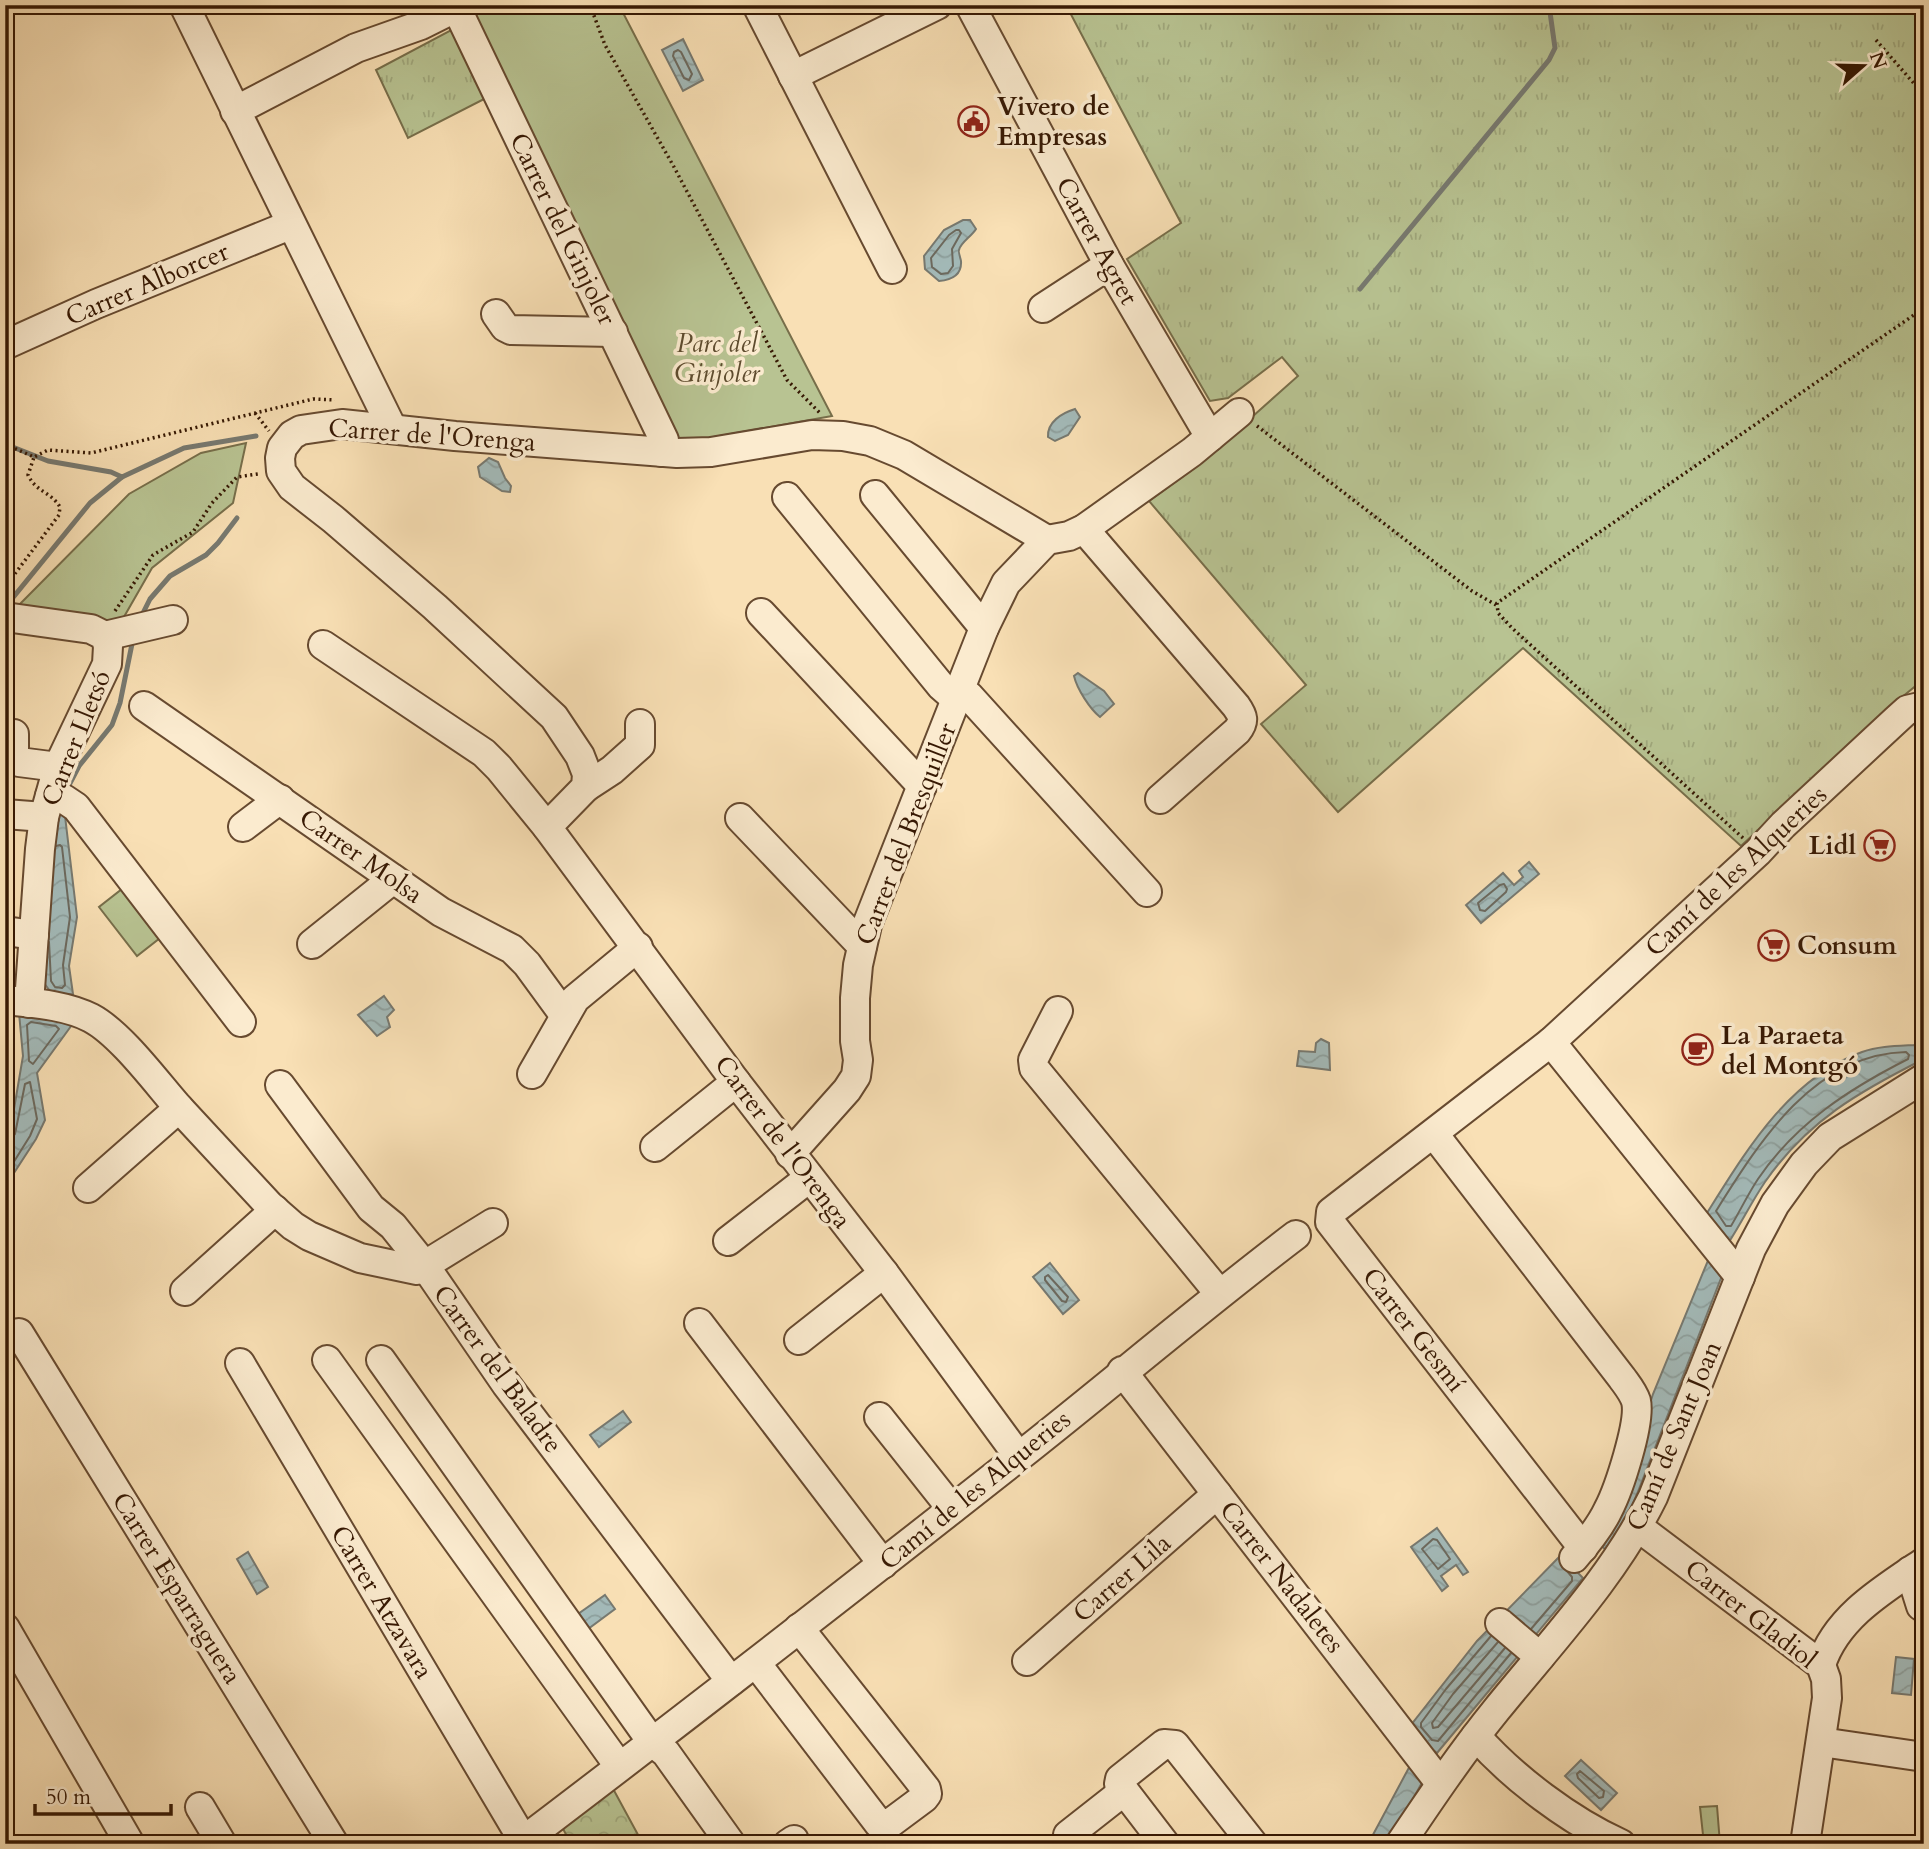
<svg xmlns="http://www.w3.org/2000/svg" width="1929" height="1849" font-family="Cardo,serif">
<defs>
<pattern id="grass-tufts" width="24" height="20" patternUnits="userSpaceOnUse" patternTransform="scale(1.75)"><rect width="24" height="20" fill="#b8c392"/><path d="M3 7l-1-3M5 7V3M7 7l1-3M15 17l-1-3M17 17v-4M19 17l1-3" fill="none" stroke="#9fa77c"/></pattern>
<pattern id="forest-crowns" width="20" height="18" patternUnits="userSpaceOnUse" patternTransform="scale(1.75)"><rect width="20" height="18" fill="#b8c392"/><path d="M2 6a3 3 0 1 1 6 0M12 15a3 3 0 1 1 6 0" fill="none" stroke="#9fa77c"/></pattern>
<pattern id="water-waves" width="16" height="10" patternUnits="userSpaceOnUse" patternTransform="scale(1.75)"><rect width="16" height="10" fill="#a3bab9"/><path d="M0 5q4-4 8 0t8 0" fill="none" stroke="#8d9f9d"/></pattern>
</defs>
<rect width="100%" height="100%" fill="#f9e0b5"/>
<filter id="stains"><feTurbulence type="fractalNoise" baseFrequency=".00286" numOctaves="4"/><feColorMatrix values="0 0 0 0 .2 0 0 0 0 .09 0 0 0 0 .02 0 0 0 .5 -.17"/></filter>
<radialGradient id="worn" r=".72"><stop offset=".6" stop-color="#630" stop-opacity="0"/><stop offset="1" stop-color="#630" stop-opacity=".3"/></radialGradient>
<g fill="url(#grass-tufts)" stroke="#776e4a" stroke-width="2">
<path d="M1066,5H1924V679L1890,707L1741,846L1523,648L1338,812L1261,724L1306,685L1149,501L1197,466L1298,376L1282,357L1228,398L1210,401L1127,259L1181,223Z"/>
<path d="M455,28L490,96L408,138L376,70Z"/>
</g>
<path fill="url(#forest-crowns)" stroke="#776e4a" stroke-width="2" d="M611,1785L643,1844H571L560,1823Z"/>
<g fill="#b8c392" stroke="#776e4a" stroke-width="2">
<path d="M466,5H619L832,416L674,444Z"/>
<path d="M246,443L233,503L152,568L117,629L18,606L129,494L201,453Z"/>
<path d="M122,889L160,938L137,956L99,907Z"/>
<path d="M1717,1806L1720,1844H1704L1700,1807Z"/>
</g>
<g fill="url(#water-waves)" stroke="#777970" stroke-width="2">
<path d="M683,39L703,80L683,91L662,50Z"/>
<path d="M963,220H970L976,229C972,236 960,243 959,250C958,251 961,260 961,261C962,276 951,280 939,281L925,269L924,256L944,230Z"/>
<path d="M1075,409L1080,417L1068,435L1055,441L1048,437C1047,422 1062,413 1075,409Z"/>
<path d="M489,458L498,462L505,478L511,486L510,492L502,491L480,477L478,467Z"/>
<path d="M1078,673L1104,691L1114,704L1100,717C1090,709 1077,689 1074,676Z"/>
<path d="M56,813L65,816L77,917L69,966L73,994L53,995L44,983Z"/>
<path d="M1529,862L1539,874L1481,923L1466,905L1503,873L1514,885L1523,877L1519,871Z"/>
<path d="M384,996L394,1010L387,1017L390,1027L377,1036L358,1015Z"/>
<path d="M19,1013L74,1022L37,1073L45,1120L36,1139L14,1173L5,1196V1143L14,1109L23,1056Z"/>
<path d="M1321,1039L1329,1043L1330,1070L1297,1066L1299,1051L1315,1052L1316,1043Z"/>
<path d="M1916,1045L1924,1046V1059C1860,1091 1807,1121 1765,1182C1752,1201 1742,1222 1729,1242L1707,1213C1746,1151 1789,1078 1862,1052C1879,1046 1897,1046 1916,1045Z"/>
<path d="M1709,1258L1723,1273L1639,1489L1630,1511L1606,1550L1599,1544L1618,1502L1653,1394Z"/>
<path d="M1050,1263L1079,1300L1063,1314L1033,1277Z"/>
<path d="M623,1411L631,1422L599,1447L590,1435Z"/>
<path d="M1437,1528L1468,1572L1463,1575L1456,1565L1441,1576L1448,1586L1442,1591L1411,1547Z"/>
<path d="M248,1552L268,1587L257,1594L237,1559Z"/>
<path d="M1561,1555L1583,1578L1437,1753L1427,1745L1411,1725L1477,1641Z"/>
<path d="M605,1595L615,1609L588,1629L578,1614Z"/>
<path d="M1896,1657L1914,1659L1911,1695L1892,1693Z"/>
<path d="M1581,1760L1617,1793L1601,1810L1565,1776Z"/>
<path d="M1412,1762L1424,1779L1388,1844H1368Z"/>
</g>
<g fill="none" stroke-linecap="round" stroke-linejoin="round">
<g stroke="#6c695e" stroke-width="2">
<path d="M678,50L681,52L692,74L689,80L684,78L673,56L674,52Z"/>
<path d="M956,230H959L961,233L952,249L953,266L948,273L941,274L932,267L931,258L949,235Z"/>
<path d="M1504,884L1507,889L1506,892L1485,911L1480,910L1478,903L1500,885Z"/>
<path d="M49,942L51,981L55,987L62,988L65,985L63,965L70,917L62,847L60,845L56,846"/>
<path d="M31,1022L56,1026L59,1029L33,1064L29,1061L27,1025Z"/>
<path d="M1906,1052L1909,1055L1908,1059C1849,1089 1796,1123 1758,1179C1748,1194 1740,1211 1731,1226H1726L1716,1211C1760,1141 1814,1054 1906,1052Z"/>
<path d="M5,1139L11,1138L15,1134L25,1084L30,1082L37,1119L30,1136L5,1176"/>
<path d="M1048,1275L1068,1297L1066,1302L1062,1301L1045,1280V1277Z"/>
<path d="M1433,1539L1437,1540L1450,1559L1438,1569L1422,1549Z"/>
<path d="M1531,1629L1572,1581V1577L1567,1571"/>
<path d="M1491,1636L1446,1689L1421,1723V1727L1432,1740L1438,1741L1511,1653"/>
<path d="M1498,1642L1453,1694L1432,1723L1433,1728L1438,1727L1505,1648"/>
<path d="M1580,1771L1604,1791L1603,1797L1599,1798L1578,1778L1577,1774Z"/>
</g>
<g stroke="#777970" stroke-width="5">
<path d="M1360,289L1549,60L1555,48L1549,5"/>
<path d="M5,444L48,461L111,472L122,477L184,448L256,436"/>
<path d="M11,600L90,503L122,477"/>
<path d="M141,617L150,599L170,576L206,555L218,543L237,518"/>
<path d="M68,787L79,766L112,725L120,703L133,639"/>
</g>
<defs>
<g id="minor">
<path d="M184,5L392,428"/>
<path d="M455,5L664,440L662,452"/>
<path d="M757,5L892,269"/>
<path d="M970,5L1109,265L1210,437"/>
<path d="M793,76L937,5"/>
<path d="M235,111L356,48L421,25L461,5"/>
<path d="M1043,308L1109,265"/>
<path d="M496,314L505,327L511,330L613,332"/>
<path d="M5,345L96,304L290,225"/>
<path d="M875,495L984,628"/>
<path d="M787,497L941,686L957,700"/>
<path d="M1084,529L1236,706C1243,716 1245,721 1237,731L1160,799"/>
<path d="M761,613L922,786"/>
<path d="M5,617L91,629L105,636L108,646L107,664L58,767L44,817L40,849L29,1003"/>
<path d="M105,636L173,620"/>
<path d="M323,645L484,753L499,768L547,827"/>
<path d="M960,691L969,696L1147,892"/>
<path d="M144,706L441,912L512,949L527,964L565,1016"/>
<path d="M14,734V757L19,762L58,767"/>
<path d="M586,787L612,770L640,745V724"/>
<path d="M50,796L64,799L76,807L241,1022"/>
<path d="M5,814L44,817"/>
<path d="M740,818L862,946"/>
<path d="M243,827L280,799"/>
<path d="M5,931L34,935"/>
<path d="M312,944L393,879"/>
<path d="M5,1000C33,1003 66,1005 91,1018C121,1034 156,1082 179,1108L88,1188"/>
<path d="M1058,1011L1033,1060L1034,1068L1219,1293"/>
<path d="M1551,1042L1740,1277"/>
<path d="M532,1074L575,999L638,947"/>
<path d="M280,1085L371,1208L393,1226L425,1266L506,1384L731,1681"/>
<path d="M179,1108L269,1205L293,1226L309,1236L360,1258L417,1270L493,1223"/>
<path d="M1434,1134L1622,1378C1627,1385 1633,1392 1636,1401C1641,1422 1619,1489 1608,1510C1600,1527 1587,1543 1574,1558"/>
<path d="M655,1147L736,1082"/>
<path d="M790,1154L847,1090L856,1076L858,1060L855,1041V998L858,965L867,925L984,628L1006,583L1047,540L1069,536L1084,529L1192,452L1239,413"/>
<path d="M728,1241L809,1178"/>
<path d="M185,1291L275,1210"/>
<path d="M699,1323L883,1564"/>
<path d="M19,1333L334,1844"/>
<path d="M799,1340L884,1273"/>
<path d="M327,1360L619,1766"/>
<path d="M381,1360L652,1742L666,1753L731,1844"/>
<path d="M240,1363L523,1840"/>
<path d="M1122,1371L1440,1783"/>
<path d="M879,1417L952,1509"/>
<path d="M1019,1457L884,1273L736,1082L547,827L586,787L587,774L580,756L554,717L435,607L333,519L292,487L281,471L280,458L282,448L292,435L301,430L342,424L455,436L677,453L711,452L812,435L843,436L870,441L904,455L1047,540"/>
<path d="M1638,1527L1821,1665L1826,1679L1827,1698L1805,1844"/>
<path d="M1583,1548L1330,1222L1331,1212L1551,1042L1758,852L1783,825L1896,720L1907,710L1924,706"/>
<path d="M1910,1571L1921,1606"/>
<path d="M1500,1623L1540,1657"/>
<path d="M5,1628L130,1844"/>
<path d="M1027,1661L1217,1494"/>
<path d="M756,1663L879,1824L883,1826L889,1824L924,1798L927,1794L926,1789L799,1628"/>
<path d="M1821,1665C1836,1617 1884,1589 1924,1562"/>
<path d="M1476,1736C1513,1778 1570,1821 1621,1844"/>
<path d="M1821,1742L1924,1757"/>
<path d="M200,1807L222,1844"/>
<path d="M1068,1835L1124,1791"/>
<path d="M519,1844C686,1717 851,1589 1016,1459C1110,1385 1201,1307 1296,1235"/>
<path d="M788,1844L794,1840"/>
<path d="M1165,1844L1119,1784L1120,1779L1164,1744L1175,1745L1253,1844"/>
<path d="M1400,1844C1431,1798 1462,1752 1497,1709C1552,1641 1614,1576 1653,1497L1751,1249L1775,1204L1804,1164L1830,1137L1924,1078"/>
</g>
</defs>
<use href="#minor" stroke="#674a30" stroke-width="32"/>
<g stroke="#361803" stroke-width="3.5" stroke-dasharray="2 3.5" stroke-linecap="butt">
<path d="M590,5L605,45L674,167L787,380L820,413"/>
<path d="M1876,40L1924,95"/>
<path d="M255,413L269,431"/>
<path d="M1257,426L1472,591L1496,605"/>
<path d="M5,444L34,457L48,450L91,453L313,399L335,400"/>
<path d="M5,587L59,515L60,507C51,492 36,492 28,475L34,457"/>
<path d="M115,611L153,555L193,532L212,503L237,477L258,474"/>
<path d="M1743,838L1512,628L1498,613L1497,603L1924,308"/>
</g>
<use href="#minor" stroke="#fbebcf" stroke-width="28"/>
</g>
<defs>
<symbol id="civic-ring" viewBox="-11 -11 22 22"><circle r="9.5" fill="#fbebcf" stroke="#8f2418" stroke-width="1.5"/><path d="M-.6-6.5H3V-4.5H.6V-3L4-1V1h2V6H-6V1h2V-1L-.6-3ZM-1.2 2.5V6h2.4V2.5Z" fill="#8f2418"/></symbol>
<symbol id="supermarket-ring" viewBox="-11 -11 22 22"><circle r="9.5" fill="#fbebcf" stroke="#8f2418" stroke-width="1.5"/><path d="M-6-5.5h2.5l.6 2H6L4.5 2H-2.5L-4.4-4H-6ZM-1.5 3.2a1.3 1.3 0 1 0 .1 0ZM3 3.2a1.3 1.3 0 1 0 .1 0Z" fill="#8f2418"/></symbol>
<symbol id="cafe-ring" viewBox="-11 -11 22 22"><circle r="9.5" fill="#fbebcf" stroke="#8f2418" stroke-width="1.5"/><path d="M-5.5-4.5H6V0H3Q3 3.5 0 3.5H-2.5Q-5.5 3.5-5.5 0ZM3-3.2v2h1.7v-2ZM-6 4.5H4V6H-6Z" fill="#8f2418"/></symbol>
</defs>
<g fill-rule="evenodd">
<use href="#civic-ring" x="956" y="104" width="35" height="35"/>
<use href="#supermarket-ring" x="1862" y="828" width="35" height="35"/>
<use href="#supermarket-ring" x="1756" y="928" width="35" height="35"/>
<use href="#cafe-ring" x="1680" y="1032" width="35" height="35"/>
</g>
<g text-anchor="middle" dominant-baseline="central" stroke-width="7" stroke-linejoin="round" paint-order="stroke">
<g font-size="26" font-weight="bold" fill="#361803" stroke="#fbebcf" text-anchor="start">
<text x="997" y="106">Vivero de<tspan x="997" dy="30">Empresas</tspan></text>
<text x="1856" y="845" text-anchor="end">Lidl</text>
<text x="1797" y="945">Consum</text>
<text x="1721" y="1035">La Paraeta<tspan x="1721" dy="30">del Montgó</tspan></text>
</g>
<g font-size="26" fill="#361803" stroke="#fbebcf">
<text transform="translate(563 229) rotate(64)">Carrer del Ginjoler</text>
<text transform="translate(1097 241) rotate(61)">Carrer Agret</text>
<text transform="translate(147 284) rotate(-23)">Carrer Alborcer</text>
<text transform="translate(432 435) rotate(4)">Carrer de l'Orenga</text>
<text transform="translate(76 738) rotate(-68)">Carrer Lletsó</text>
<text transform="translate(906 834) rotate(-69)">Carrer del Bresquiller</text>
<text transform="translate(361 856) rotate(35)">Carrer Molsa</text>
<text transform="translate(1736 871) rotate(-43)">Camí de les Alqueries</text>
<text transform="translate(783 1142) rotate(53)">Carrer de l'Orenga</text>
<text transform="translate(1414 1330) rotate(52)">Carrer Gesmí</text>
<text transform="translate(498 1369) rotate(54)">Carrer del Baladre</text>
<text transform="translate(1674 1436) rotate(-67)">Camí de Sant Joan</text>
<text transform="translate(975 1490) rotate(-39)">Camí de les Alqueries</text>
<text transform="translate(1282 1577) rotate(52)">Carrer Nadaletes</text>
<text transform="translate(1122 1578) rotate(-41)">Carrer Lila</text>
<text transform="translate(177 1588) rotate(58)">Carrer Esparraguera</text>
<text transform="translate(382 1602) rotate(59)">Carrer Atzavara</text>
<text transform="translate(1751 1614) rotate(38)">Carrer Gladiol</text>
</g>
<g font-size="26" font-style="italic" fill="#5d4b2e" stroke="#fbebcf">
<text x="717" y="343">Parc del<tspan x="717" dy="30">Ginjoler</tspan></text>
</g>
</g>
<rect width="1929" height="1849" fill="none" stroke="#f9e0b5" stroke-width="28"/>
<rect x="7" y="7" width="1915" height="1835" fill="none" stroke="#361803" stroke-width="3.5"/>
<rect x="14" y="14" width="1901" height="1821" fill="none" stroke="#361803" stroke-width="2"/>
<g transform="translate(1863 66) rotate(70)" stroke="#fbebcf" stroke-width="5" paint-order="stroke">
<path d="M0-5L12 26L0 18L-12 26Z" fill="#361803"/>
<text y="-10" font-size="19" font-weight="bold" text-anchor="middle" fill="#361803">N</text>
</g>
<path d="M35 1804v10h136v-10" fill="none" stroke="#361803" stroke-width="3.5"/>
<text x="46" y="1804" font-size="21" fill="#361803" stroke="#fbebcf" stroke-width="5" paint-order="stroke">50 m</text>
<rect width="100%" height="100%" filter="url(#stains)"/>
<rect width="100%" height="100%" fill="url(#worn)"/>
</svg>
